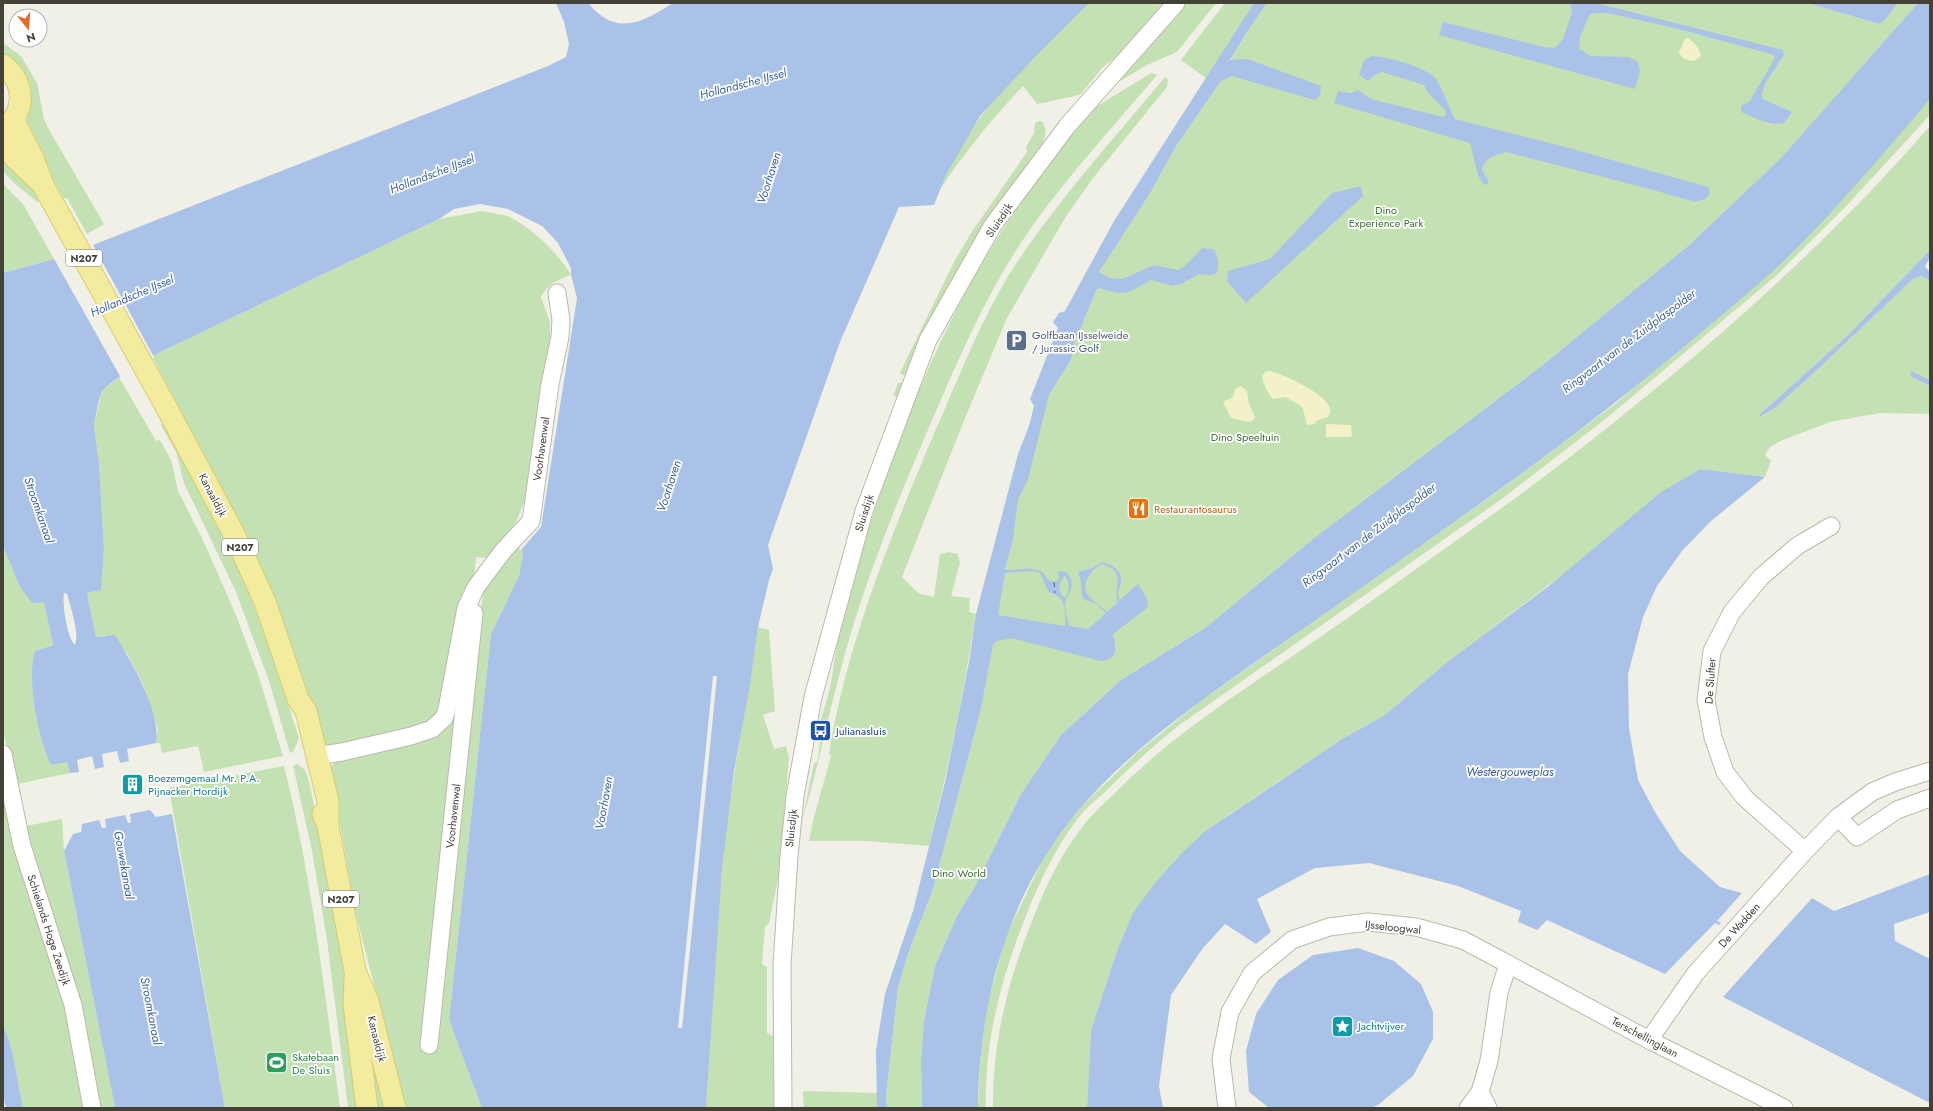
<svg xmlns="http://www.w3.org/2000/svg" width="1933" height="1111" font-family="Jost,sans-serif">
<rect width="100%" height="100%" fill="#f1f0e7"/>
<g fill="#c4e1b4">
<path d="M1089,3H1168L1122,54L1112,60L1103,67L1081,94L1071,97L1037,104L1023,86C993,118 965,152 941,188C968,113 1034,58 1089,3Z"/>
<path d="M1187,3H1216L1177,52L1147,65L1117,83Z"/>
<path d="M1225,3H1254L1207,79L1181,60Z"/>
<path d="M1267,3H1807L1879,24L1885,20L1898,3H1918L1780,159L1688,246L1544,364L1313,539L1205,628L1121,680L1061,735L1021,794L974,888L956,918L935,966L924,1020L921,1061L922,1108H887L886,1096L898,988L908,954L933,889L981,709L1005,570L1013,540L1018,500L1049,395L1071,360L1075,342L1097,289L1098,272L1152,190L1176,146L1221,81L1230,61L1249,29Z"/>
<path d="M3,43L21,56L37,83L44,119L48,128L104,224L87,234L67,198H64L55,183H53L27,127L26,110L3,57Z"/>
<path d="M1151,73L1157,75C1110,131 1057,187 1017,249C983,302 958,360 933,418C900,495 867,574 845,654C829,710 819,766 802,821L814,763L817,762L823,725L820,723C823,711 827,700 830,688C834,667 836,646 841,625C878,486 929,340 1009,220C1032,185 1057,153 1083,121L1094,108Z"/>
<path d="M1165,77L1168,79L1167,87L1093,178L1065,218L1007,318L963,423L902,577L918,593L934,597L940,554L949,552L958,554L960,563L951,596L970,598L969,612L976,614C964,692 948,769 929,846L867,841H809L814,817L831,756L829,754C846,645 893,530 936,429C959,377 980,322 1010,273C1055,203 1112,141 1165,77Z"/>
<path d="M1930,99V115L1848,204L1777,275L1608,417L1503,498L1178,726C1152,747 1128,769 1104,793C1097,799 1090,805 1084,811C1061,838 1045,871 1031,903C1004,969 984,1036 986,1108H978L981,1051L986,1011L1005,938L1044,857L1065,827L1085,803L1138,752L1201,701L1497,492L1615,404L1790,255Z"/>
<path d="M1039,121H1042L1046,130L1043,144L903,389L898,396H893L898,383H901L905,376L900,373L906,360L955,260L973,230L1027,152L1026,147L1034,133L1035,123Z"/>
<path d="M1930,126V250L1847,336L1759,415L1761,417L1775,408L1817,370L1913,279L1921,276L1930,281V380L1911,371L1910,376L1930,386V414L1880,413L1830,422L1783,440L1770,447L1765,455L1771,461L1765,477L1701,469L1446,663L1385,715L1342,739L1205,831L1117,951L1091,1030L1087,1108H993C992,1042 1009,977 1034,916C1046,886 1060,856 1080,830C1090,816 1102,805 1114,794C1154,753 1199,720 1246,688C1292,656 1339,625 1384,592C1438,553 1492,516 1545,476C1683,371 1816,257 1930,126Z"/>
<path d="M3,156L36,193L39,201L37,202L13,182L3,171Z"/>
<path d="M3,184L23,204L54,259L3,273Z"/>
<path d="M482,211C490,213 499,214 507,216C530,225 559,254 571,275C559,279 546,285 541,297L550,322V339L525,500L516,522L487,562V558L476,557L474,578L439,712L422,726L331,748L323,742L179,412L181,411L152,356L439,219Z"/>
<path d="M119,377L156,441L160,440L171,460L178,491L202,538L236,615L259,677L283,756L204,772L198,746L162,753L160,743H156L158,729L143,684L127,653L105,635L96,637L87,593L101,590L104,550L99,463L94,425L102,391Z"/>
<path d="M163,424H165L216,520L245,584L267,639L299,738L293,752L290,753L269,681L236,592L184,483L176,452L161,425Z"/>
<path d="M3,547L20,587L44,601L53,645L35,651C26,678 38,740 51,765L67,761L70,773L17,784L3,732Z"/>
<path d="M518,547L523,554L519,576L491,634L449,1020L482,1108H405L355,910L330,767L340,759L445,727L469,613L434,1049L484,584Z"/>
<path d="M758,627L769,630L775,711L763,715L774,749L786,746L789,758L779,874L769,923L765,927L762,964L767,967V1033L773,1036L774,1108H706C712,1029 714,949 722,869C729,788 747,708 758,627Z"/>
<path d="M297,764L305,770L308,777L329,876L345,970L357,1108H348L327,940L312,851L293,766Z"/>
<path d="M284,766C312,878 325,993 340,1108H225L169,788Z"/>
<path d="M3,781L68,1006L86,1108H23L12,1050L3,1024Z"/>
<path d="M62,819L64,851L115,1108H97L27,843L26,826Z"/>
<path d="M367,1026L386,1108H375Z"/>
<path d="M803,1091L877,1093V1108H804Z"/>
</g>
<g fill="#f2f1c7">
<path d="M1688,38C1695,43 1699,48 1701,56L1694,61C1687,60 1681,59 1679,52L1685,39Z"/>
<path d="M1270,371C1285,375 1325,393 1330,408C1331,412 1329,414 1328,417L1316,421L1315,424L1307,425L1303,409L1300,405L1285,397L1273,399C1267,392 1263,384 1262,376L1265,372Z"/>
<path d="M1241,386L1247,391L1249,404L1255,417L1253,420L1249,422L1231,418L1223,402L1233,397L1235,389Z"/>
<path d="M1328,424L1351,425L1352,436L1350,437H1326V425Z"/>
</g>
<g fill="#aac2e8" fill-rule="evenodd">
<path d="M556,3H589C592,9 597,12 602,16C626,34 652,16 673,3H1089L1035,57L980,116L946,175L934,205L899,207L840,342L768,545L773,569L769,580L758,627L750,685L734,771L722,869L706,1108H482L449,1020L491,634L519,576L523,554L521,550L541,527L577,298L571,275V268L558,243L542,226L508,209L480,204L454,209L439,219L152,356L112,382L102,391L98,404L94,425L99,463L104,550L101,590L87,593L96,637L115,635C131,660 162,714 156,743L127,749L129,761L120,763L117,751L102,754L104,767L95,769L92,756L77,760L79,772L70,773L67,762L51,765C38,740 26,678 35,651L53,645L44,602L32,603L20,587L3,547V273L54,259L93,245L548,66L566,57L569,44L564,22ZM64,593L67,594C70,605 80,634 75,645C67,638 62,603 64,593Z"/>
<path d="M1254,3H1267L1249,29L1230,60L1248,59L1321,86L1320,96L1314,100L1232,76L1221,81L1176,146L1152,190L1099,272L1110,278L1122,279L1154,265L1178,270L1185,266L1202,248L1213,249C1219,256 1219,263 1217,273L1211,275L1199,274L1181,284L1173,286L1151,280C1127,293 1127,297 1100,288L1097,289L1075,342L1071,360L1049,395L1028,479L1018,500L1013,540L1005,570C1018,571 1041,563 1047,579L1053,582L1057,581L1059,578L1058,571L1067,572C1078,588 1067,591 1065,605C1065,609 1068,622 1069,626L1088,629L1106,613C1100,607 1095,601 1087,601L1082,596L1081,582L1078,572L1092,568L1102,562C1111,564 1122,570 1121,581C1121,589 1115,592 1120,600L1138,584L1147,599L1148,607L1113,634C1116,648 1119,659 1101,661L1011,638L997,641L993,644L981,709L933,889L908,954L898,988L886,1096L887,1108H877L876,1050L885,994L913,911L945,782L969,662L976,614L1018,454L1029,426L1034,406L1030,399L1058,328L1053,322L1059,313L1065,311L1114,221ZM1102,564L1113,569C1123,580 1113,590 1118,602L1107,612C1102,606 1092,601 1088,595C1080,584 1092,568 1102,564ZM1034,571L1040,573L1048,591C1052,594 1056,594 1059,597C1066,603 1066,617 1065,626L998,615L1005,573ZM1065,576C1070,582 1070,593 1065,598C1058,593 1057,581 1065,576Z"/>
<path d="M1570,3H1596L1783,50L1784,55L1766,82L1761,95L1763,99L1792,112L1784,123C1770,127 1754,117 1741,112V106L1750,101L1775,58L1774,55L1675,28L1607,13H1598L1590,14L1580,37L1579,49L1591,56L1629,57L1638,62L1640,72L1635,89L1439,35L1443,22L1544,47L1555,48L1563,39L1572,12Z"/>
<path d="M1807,3H1898L1885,20L1879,24Z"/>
<path d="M1918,3H1930V99C1885,152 1839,206 1790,255C1761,283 1729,309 1698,335C1612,408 1521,475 1429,540C1374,579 1319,618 1264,656C1193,706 1115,760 1063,830C1003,911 979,1009 978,1108H922L921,1061L924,1020L935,966L956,918L974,888L1021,794L1061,735L1121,680L1205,628L1313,539L1544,364L1688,246L1780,159Z"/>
<path d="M1372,56C1386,56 1426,67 1435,78C1441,84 1450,110 1455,119L1569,148L1708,187L1710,194L1705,199L1695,202L1646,188L1506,152C1495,155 1485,157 1482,170L1489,182L1486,185L1483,184L1478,175L1470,143L1334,103L1338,91L1351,93L1358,90L1371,99L1443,117L1446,114L1445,110L1427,92L1424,85L1382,72L1375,75L1368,81L1359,75L1364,60Z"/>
<path d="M1361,186L1363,196L1246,303L1227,281L1228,271L1270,259L1332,193Z"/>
<path d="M1930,250V258L1925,266L1930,273V281L1921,276L1913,279L1817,370L1775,408L1760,417L1759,415L1847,336Z"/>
<path d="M1911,371L1930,380V386L1910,376Z"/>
<path d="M1701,469L1765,477L1711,521L1682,551L1657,586L1643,617L1628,674L1629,728L1638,780L1655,812L1680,851L1720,887L1742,893L1717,921L1721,923L1719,925L1715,923L1665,974L1547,920L1537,930L1518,922L1521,911L1458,886L1369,863L1315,868L1257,899L1271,932L1256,944L1225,924L1203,948L1171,995L1159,1086L1163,1108H1087L1091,1030L1117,951L1133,913L1155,883L1183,852L1205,831L1228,816L1342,739L1385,715L1446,663L1550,585L1661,492Z"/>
<path d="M150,810L156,817L172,814L225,1108H115L64,851L73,834L81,832L82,824L99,820L102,828H106L105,819L125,815L128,823L131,822L130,814Z"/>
<path d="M1930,874V912L1894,924L1895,941L1930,959V1103L1723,997L1812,898L1834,911Z"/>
<path d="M1358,948L1394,961L1421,984L1433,1012V1039L1413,1076L1378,1105L1371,1108H1269L1249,1092L1246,1051L1256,1014L1278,980L1313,955Z"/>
<path d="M3,1024L12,1050L23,1108H6L3,1095Z"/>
</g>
<g fill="#f1f0e7">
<path d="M92,243L154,357L121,378L53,257Z"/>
<path d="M713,676H717L694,910L682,1028H678Z"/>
</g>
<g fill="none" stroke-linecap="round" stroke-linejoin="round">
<path stroke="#3c63a4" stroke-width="1" stroke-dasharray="5 4" stroke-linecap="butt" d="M1054,582L1055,593"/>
<defs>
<g id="minor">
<path d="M3,754L22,846L73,1005L92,1108"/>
<path d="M317,756L342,752L411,736L432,729L444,718L447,709L466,608L476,587L503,551L531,521L550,384L560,337L561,320L557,293"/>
<path d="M1838,817L1857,837L1897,810L1930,798"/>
<path d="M1805,851L1745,798L1725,772L1713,737L1706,700L1712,651L1732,612L1761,577L1797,546L1831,526"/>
<path d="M1508,964L1649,1040L1784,1108"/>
<path d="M1649,1040L1695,974L1805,851L1838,817L1872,792L1895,782L1930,771"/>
<path d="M429,1045L474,613"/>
<path d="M1480,1092L1488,1108"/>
<path d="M783,1108L782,965L789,856L795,796L813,697L864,511L928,340L993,225L1068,125L1176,3"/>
<path d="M1227,1108L1221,1059L1230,1012L1252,973L1292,940L1329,927L1368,922L1416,927L1463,940L1508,964L1499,993L1489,1061L1480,1092L1468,1108"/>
</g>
<g id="major">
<path d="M3,65C25,81 27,113 3,129"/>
<path d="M13,120L33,158L43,185L164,403L235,536L265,602L298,699L306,711L328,801V826"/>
<path d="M3,143L14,157L39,181"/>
<path d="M323,814L328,826L355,971L368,1001L395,1108"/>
<path d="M355,979L354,1004L367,1108"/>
</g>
</defs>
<use href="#minor" stroke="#bcb9ab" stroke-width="19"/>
<use href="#major" stroke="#d6cc70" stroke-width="23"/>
<use href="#minor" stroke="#fff" stroke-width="17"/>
<use href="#major" stroke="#f3ec9e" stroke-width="21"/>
</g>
<defs>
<symbol id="parking-square" viewBox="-11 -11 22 22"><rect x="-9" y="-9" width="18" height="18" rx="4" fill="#5c6f8a" stroke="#fff"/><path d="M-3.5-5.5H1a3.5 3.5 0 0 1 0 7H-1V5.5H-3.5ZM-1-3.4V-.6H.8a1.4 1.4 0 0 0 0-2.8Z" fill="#fff"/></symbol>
<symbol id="restaurant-square" viewBox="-11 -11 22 22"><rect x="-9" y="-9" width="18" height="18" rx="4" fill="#e8710a" stroke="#fff"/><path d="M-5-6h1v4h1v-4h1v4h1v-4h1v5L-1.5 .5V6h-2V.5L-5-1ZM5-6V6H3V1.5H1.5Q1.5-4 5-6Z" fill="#fff"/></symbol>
<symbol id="bus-square" viewBox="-11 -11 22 22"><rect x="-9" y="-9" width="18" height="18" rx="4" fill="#1a4fb4" stroke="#fff"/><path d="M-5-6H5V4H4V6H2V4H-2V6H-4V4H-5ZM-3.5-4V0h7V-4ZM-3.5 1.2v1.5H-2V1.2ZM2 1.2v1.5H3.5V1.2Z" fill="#fff"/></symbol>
<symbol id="building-square" viewBox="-11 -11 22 22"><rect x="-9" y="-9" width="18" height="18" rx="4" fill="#0f9aa8" stroke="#fff"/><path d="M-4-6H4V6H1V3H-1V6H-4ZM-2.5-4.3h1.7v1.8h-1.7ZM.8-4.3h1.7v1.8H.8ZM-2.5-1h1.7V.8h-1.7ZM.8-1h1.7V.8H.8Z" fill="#fff"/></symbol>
<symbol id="sight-square" viewBox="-11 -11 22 22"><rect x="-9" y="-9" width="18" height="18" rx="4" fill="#0f9aa8" stroke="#fff"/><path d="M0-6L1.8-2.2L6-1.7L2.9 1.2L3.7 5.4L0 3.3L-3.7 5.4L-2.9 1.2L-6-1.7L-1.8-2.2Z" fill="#fff"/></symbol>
<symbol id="stadium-square" viewBox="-11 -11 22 22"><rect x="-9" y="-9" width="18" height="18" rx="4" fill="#2e9e5b" stroke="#fff"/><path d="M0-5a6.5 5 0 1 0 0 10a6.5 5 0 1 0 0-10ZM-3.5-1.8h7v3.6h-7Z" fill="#fff"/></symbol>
</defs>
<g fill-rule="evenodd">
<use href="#parking-square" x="1004" y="328" width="25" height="25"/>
<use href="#restaurant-square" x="1126" y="496" width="25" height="25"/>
<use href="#bus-square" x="808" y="718" width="25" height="25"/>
<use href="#building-square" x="120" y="772" width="25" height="25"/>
<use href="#sight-square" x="1330" y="1014" width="25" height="25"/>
<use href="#stadium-square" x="264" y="1050" width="25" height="25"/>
</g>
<g text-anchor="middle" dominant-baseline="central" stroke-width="3.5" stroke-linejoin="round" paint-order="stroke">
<g fill="#fff" stroke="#7c7a73" stroke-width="1">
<rect x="66" y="250" width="36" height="16" rx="3"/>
<rect x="222" y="539" width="36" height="16" rx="3"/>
<rect x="323" y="891" width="36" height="16" rx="3"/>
</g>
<g font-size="10" font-weight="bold" fill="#444137">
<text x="84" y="258">N207</text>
<text x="240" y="547">N207</text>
<text x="341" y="899">N207</text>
</g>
<g font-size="11" fill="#3c6f30" stroke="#fff">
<text x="1386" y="210">Dino<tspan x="1386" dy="13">Experience Park</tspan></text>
<text x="1245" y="437">Dino Speeltuin</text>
<text x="959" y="873">Dino World</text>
</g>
<g font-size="11" fill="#444137" stroke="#fff">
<text transform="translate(999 220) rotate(-56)">Sluisdijk</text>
<text transform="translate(541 449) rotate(-82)">Voorhavenwal</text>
<text transform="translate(213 495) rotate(62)">Kanaaldijk</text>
<text transform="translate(864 513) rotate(-72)">Sluisdijk</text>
<text transform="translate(1710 681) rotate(-86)">De Slufter</text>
<text transform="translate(453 816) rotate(-84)">Voorhavenwal</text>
<text transform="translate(791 828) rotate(-84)">Sluisdijk</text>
<text transform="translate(1739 925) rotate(-48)">De Wadden</text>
<text transform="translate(1393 927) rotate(6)">IJsseloogwal</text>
<text transform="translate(49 930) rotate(72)">Schielands Hoge Zeedijk</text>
<text transform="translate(1645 1037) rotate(28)">Terschellinglaan</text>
<text transform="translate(377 1039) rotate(76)">Kanaaldijk</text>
</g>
<g font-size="11" fill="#4e5e75" stroke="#fff" text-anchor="start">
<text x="1032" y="335">Golfbaan IJsselweide<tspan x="1032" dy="13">/ Jurassic Golf</tspan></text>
</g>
<g font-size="11" fill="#c56008" stroke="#fff" text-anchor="start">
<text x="1154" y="509">Restaurantosaurus</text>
</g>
<g font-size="11" fill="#164399" stroke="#fff" text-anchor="start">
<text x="836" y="731">Julianasluis</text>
</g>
<g font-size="11" fill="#0d838f" stroke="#fff" text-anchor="start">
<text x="148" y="778">Boezemgemaal Mr. P.A.<tspan x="148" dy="13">Pijnacker Hordijk</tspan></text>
<text x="1358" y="1026">Jachtvijver</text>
</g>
<g font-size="11" fill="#27864d" stroke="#fff" text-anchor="start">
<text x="292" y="1057">Skatebaan<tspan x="292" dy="13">De Sluis</tspan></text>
</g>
<g font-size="12" font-style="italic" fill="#3c63a4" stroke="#fff">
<text transform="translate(743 84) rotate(-15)">Hollandsche IJssel</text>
<text transform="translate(432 174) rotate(-21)">Hollandsche IJssel</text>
<text transform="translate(769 178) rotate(-72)">Voorhaven</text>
<text transform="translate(132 296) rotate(-23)">Hollandsche IJssel</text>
<text transform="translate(1629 341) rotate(-37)">Ringvaart van de Zuidplaspolder</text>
<text transform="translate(669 486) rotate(-72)">Voorhaven</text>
<text transform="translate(39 510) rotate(71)">Stroomkanaal</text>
<text transform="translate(1369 535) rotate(-37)">Ringvaart van de Zuidplaspolder</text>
<text x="1510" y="772">Westergouweplas</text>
<text transform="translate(604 803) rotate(-80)">Voorhaven</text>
<text transform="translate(124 865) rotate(80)">Gouwekanaal</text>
<text transform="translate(151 1011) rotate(79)">Stroomkanaal</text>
</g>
</g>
<rect width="1933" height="1111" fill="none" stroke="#444137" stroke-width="8"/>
<g transform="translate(28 28) rotate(163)"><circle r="19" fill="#ffffff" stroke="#b4b3af"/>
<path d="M0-3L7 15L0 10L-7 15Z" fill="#e26c2d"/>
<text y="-6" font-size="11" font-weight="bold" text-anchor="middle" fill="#444137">N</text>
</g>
</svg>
